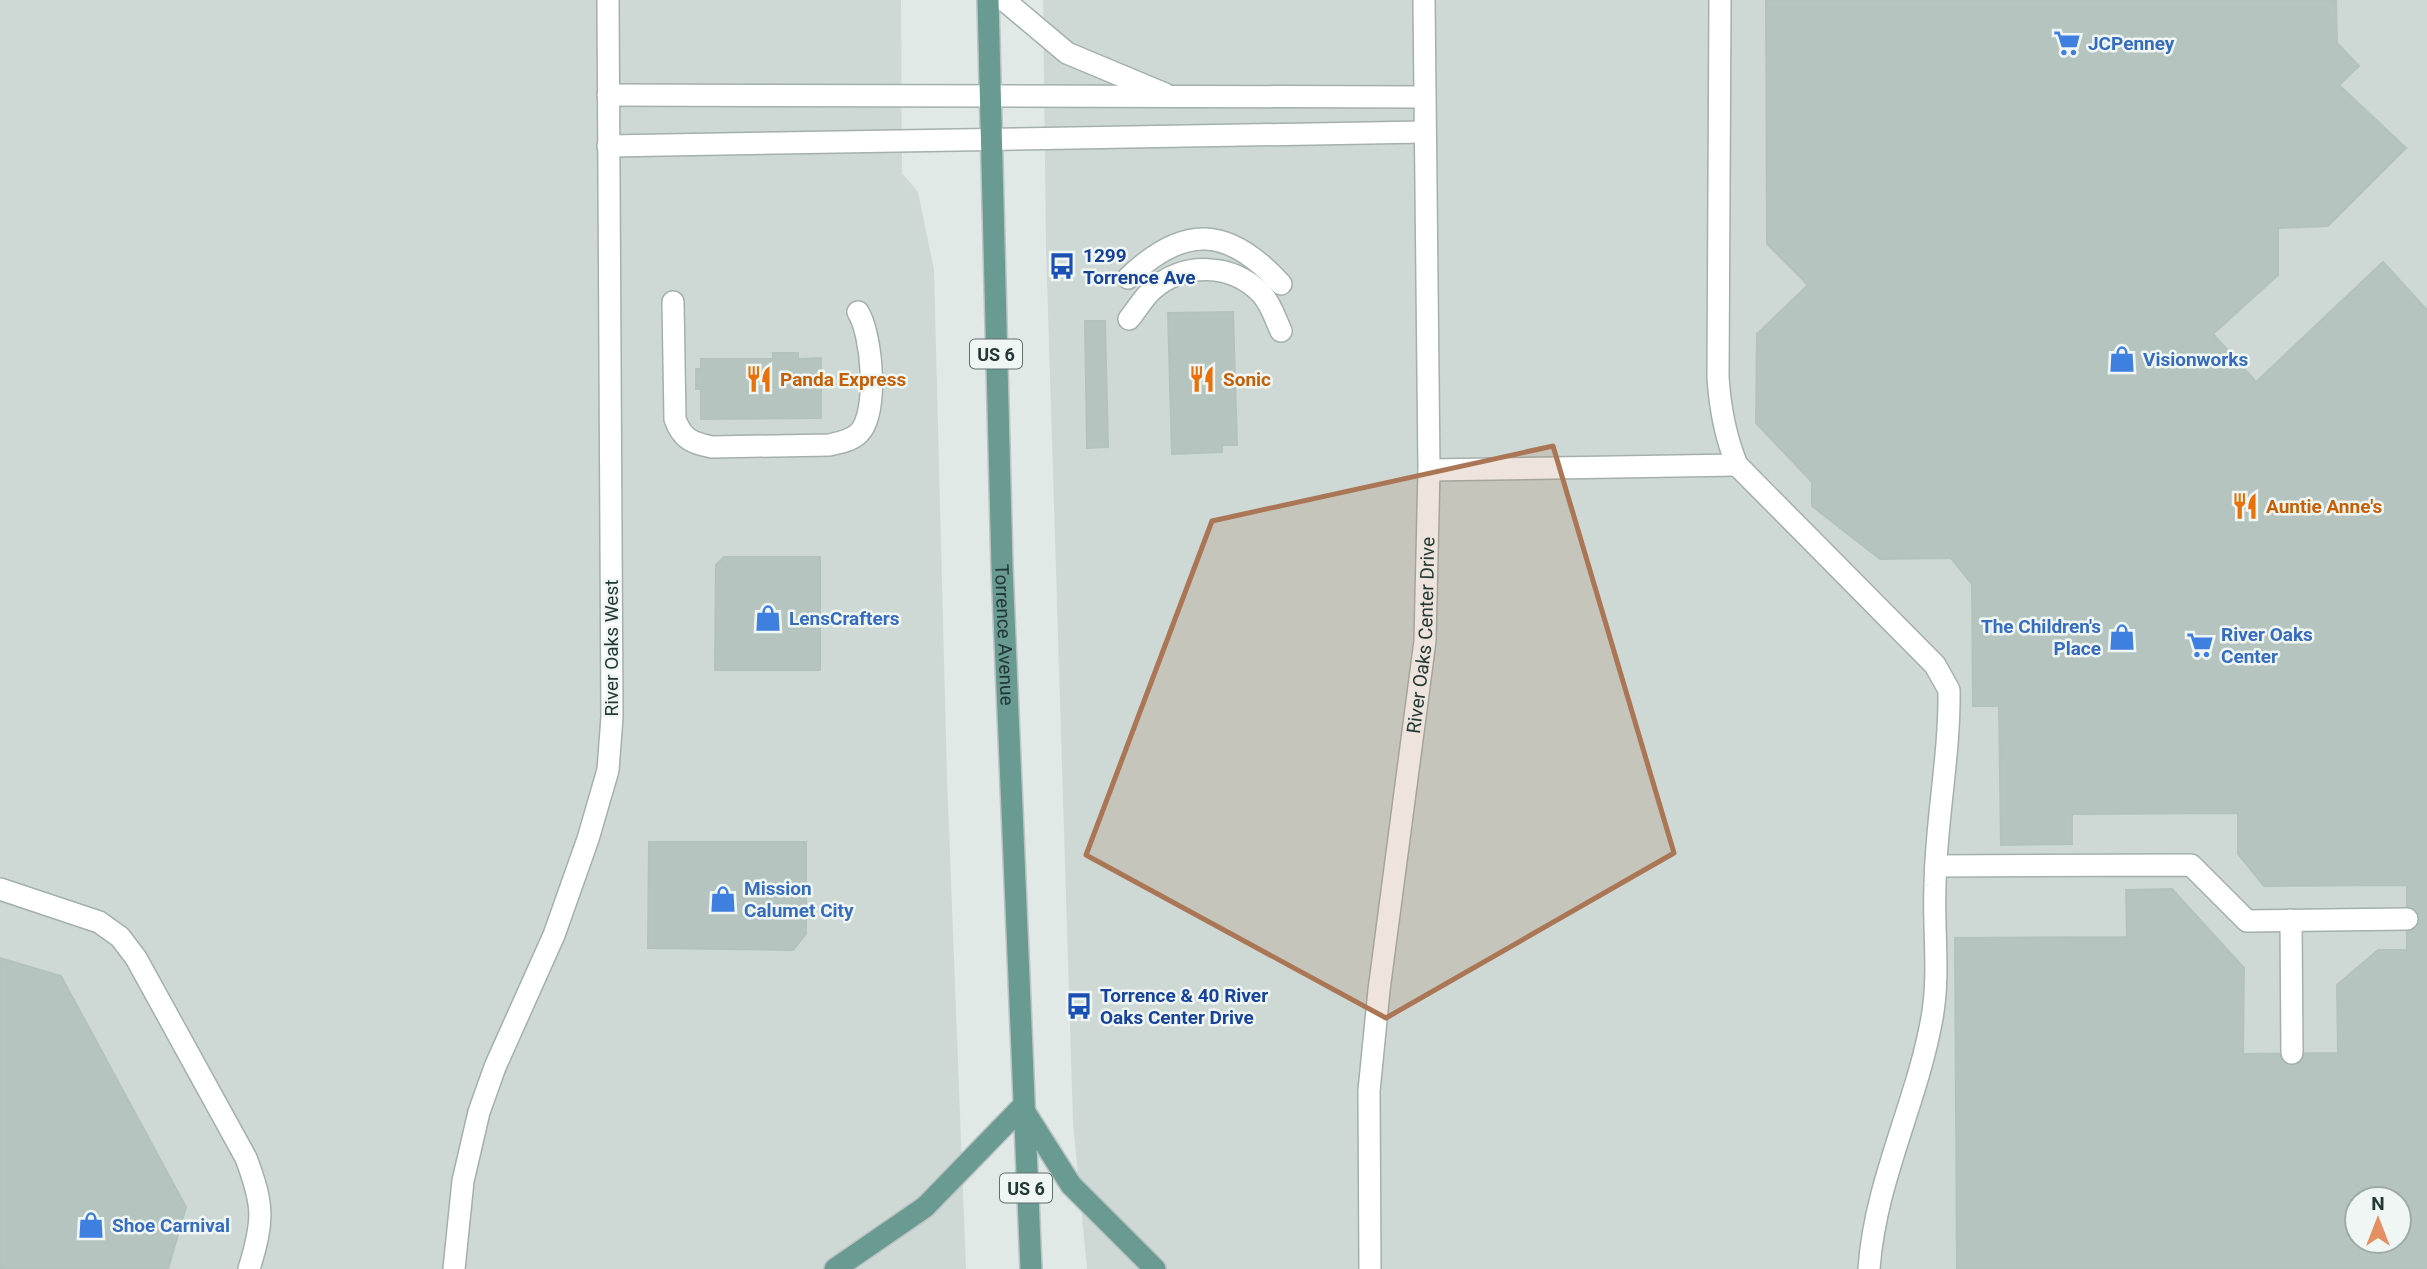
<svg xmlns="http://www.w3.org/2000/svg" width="2427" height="1269" font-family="Roboto,sans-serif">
<rect width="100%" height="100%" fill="#e0e9e6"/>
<g fill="#ced9d5" fill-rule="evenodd">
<path d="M0,0H901L902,173L918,192L934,270L947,777L966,1269H0Z"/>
<path d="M1043,0H2427V1269H1087L1073,1123L1046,247ZM2357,1199H2399V1241H2357Z"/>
</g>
<g fill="#b6c4bf" stroke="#b3c2bd" stroke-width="2" fill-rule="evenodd">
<path d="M1766,0H2336L2337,43L2359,66L2339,85L2406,148L2328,226L2278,228V275L2213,334L2256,382L2383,262L2427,310V1269H1957L1955,938L2127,937L2126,890L2172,889L2244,968L2243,1054L2338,1053L2337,985L2378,950H2407V885L2264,886L2238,854V813L2072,814V844L2001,845L1999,706H1973L1972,584L1951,558L1880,559L1812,506V482L1756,423L1757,334L1808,285L1767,244ZM2357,1199H2399V1241H2357Z"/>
<path d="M1233,312L1237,445H1222V452L1172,454L1168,313Z"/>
<path d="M1085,321H1105L1108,447L1087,448Z"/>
<path d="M773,353H798V359L821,358V418L701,419V389H696V369H701V359H773Z"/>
<path d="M724,557H820V670H715L716,565Z"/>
<path d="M649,842H806V934L793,950L648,948Z"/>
<path d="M0,958L61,976L186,1207L168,1269H0Z"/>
</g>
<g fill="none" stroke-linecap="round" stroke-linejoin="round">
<defs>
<g id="minor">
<path d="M1004,0L1067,53L1165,94"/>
<path d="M1720,0L1718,377C1720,409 1725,436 1737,465L1935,665L1949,690C1950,755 1936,820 1935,885C1933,930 1940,973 1932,1018C1917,1103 1875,1181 1869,1269"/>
<path d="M608,95L1424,97"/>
<path d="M608,146L1424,132"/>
<path d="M1128,278C1184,224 1228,226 1281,284"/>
<path d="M673,302L675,419C682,439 692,443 712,447L829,445C839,443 851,441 859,433C879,413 872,334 858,312"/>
<path d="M1129,319C1137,309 1144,297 1153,289C1185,262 1231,263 1261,293C1271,304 1275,318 1281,331"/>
<path d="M1429,470L1737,465"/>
<path d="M1936,866L2191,865L2247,921L2407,919"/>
<path d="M0,889L99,922L120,937L136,958L246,1158C264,1206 264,1220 249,1269"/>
<path d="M2291,920L2292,1053"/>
<path d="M454,1269L463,1181L479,1112L495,1067L554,935L588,839L608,770L612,717L608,0"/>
<path id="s1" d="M1370,1269L1369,1091L1379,990L1425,641L1429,470L1424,0"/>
</g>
<g id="major">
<path id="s2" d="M988,0L1002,567L1031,1269"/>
<path d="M1023,1109L1071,1185L1155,1269"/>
<path d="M835,1269L925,1207L1022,1107"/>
</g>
</defs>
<use href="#minor" stroke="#a3b0ad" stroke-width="24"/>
<use href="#major" stroke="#bdc3c2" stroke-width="24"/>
<use href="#minor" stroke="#fff" stroke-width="21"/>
<use href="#major" stroke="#699b93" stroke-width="21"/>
</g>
<path fill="#aa7655" fill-opacity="0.2" stroke="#aa7655" stroke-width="5" stroke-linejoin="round" d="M1553,446L1674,853L1386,1018L1086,855L1212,521Z"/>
<defs>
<symbol id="supermarket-bare" viewBox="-9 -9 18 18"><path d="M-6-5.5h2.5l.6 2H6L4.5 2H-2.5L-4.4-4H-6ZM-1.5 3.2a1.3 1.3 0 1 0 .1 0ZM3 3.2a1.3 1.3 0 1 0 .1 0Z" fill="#3f7fe0" stroke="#f0f6f4" stroke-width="2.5" paint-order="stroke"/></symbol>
<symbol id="bus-bare" viewBox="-9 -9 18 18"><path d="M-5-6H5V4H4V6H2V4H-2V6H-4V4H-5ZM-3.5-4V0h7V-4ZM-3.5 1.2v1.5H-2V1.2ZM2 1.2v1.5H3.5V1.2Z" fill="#1a4fb4" stroke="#f0f6f4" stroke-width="2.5" paint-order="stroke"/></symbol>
<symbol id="shop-bare" viewBox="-9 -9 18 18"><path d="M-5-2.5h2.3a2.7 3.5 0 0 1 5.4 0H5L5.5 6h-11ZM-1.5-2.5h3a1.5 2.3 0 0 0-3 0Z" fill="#3f7fe0" stroke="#f0f6f4" stroke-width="2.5" paint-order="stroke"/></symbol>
<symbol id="restaurant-bare" viewBox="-9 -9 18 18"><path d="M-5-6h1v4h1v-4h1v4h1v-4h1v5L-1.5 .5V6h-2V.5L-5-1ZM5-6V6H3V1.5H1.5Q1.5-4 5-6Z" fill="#e8710a" stroke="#f0f6f4" stroke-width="2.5" paint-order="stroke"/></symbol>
</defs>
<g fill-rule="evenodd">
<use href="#supermarket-bare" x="2048" y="24" width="38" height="38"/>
<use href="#bus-bare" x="1043" y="247" width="38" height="38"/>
<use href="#shop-bare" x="2103" y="340" width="38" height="38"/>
<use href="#restaurant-bare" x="740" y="360" width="38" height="38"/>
<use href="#restaurant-bare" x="1183" y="360" width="38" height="38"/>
<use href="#restaurant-bare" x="2226" y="487" width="38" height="38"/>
<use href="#shop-bare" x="749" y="599" width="38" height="38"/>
<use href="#shop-bare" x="2103" y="618" width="38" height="38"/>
<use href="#supermarket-bare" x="2181" y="626" width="38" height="38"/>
<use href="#shop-bare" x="704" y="880" width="38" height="38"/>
<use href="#bus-bare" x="1060" y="987" width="38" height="38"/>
<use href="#shop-bare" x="72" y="1206" width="38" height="38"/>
</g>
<g text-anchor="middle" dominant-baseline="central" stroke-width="5" stroke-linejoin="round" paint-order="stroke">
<g fill="#f0f6f4" stroke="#60716e" stroke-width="2">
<rect x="970" y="339.5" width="52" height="29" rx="5"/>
<rect x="1000" y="1173.5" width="52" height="29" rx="5"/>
</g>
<g font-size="18" font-weight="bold" fill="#223834">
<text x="996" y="354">US 6</text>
<text x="1026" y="1188">US 6</text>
</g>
<g font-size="19" font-weight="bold" fill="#366cbe" stroke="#f0f6f4" text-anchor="start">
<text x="2088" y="43">JCPenney</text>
<text x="2143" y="359">Visionworks</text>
<text x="789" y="618">LensCrafters</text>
<text x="2101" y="626" text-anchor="end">The Children's<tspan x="2101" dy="22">Place</tspan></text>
<text x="2221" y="634">River Oaks<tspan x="2221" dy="22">Center</tspan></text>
<text x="744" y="888">Mission<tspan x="744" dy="22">Calumet City</tspan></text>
<text x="112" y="1225">Shoe Carnival</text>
</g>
<g font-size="19" font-weight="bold" fill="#164399" stroke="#f0f6f4" text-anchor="start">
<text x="1083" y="255">1299<tspan x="1083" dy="22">Torrence Ave</tspan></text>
<text x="1100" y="995">Torrence &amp; 40 River<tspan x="1100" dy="22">Oaks Center Drive</tspan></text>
</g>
<g font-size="19" font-weight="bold" fill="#c56008" stroke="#f0f6f4" text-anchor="start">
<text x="780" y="379">Panda Express</text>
<text x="1223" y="379">Sonic</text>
<text x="2266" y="506">Auntie Anne's</text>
</g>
<g font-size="19" fill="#223834" stroke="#f0f6f4">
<text stroke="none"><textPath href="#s2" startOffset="635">Torrence Avenue</textPath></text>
<text stroke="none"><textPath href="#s1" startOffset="637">River Oaks Center Drive</textPath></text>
<text transform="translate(611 648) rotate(-90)">River Oaks West</text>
</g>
</g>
<g transform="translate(2378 1220)"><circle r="33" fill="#f0f6f4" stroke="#9eaaa7" stroke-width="2"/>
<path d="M0-5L12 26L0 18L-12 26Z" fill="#e49063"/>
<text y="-10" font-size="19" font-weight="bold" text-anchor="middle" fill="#223834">N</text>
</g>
</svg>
